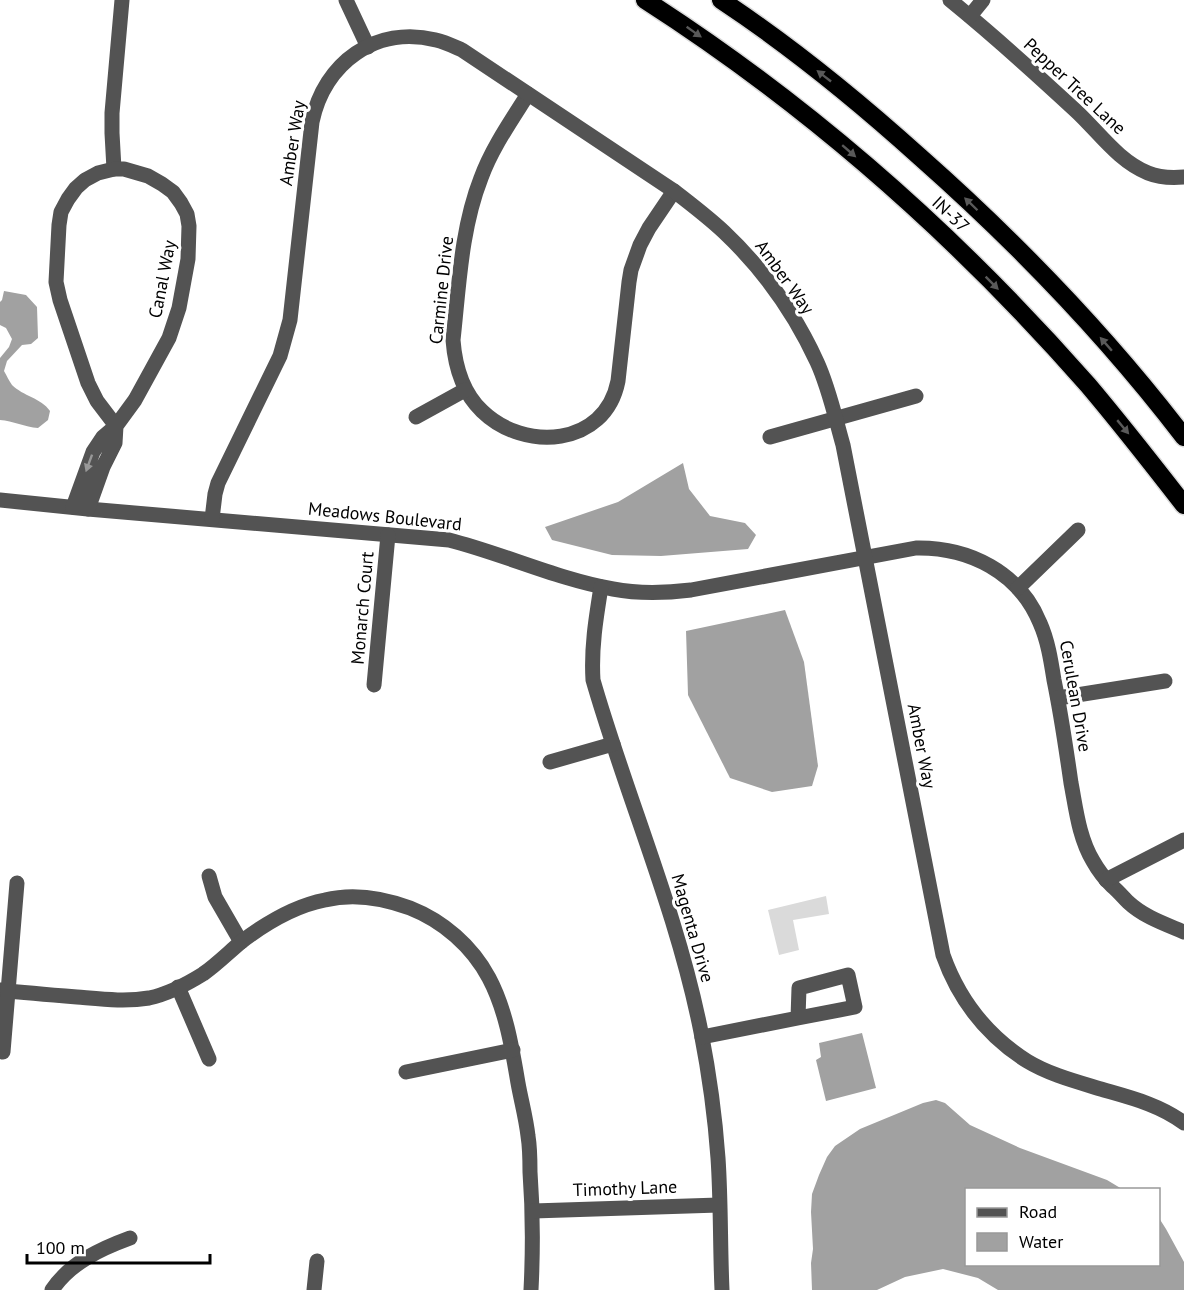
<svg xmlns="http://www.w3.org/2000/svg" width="1184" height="1290" font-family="'PT Sans',sans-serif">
<rect width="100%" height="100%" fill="#fff"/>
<path fill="#dadada" d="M826,896L829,914L793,920L799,950L779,955L768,910Z"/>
<g fill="#a1a1a1">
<path d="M4,291L26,295L37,307L38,338L31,344L22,345L7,361L4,371C7,376 9,381 12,385C23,396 41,398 50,411L48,420L38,428C25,427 13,421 0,420V358L9,347L12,339L6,328L0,325V302L2,300Z"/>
<path d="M683,463L689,489L710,516L745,523L756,535L748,549L661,556L612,555L552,540L545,527L618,502Z"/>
<path d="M785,610L804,662L818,766L812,786L772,792L730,778L688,695L686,631Z"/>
<path d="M862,1033L876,1088L826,1101L816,1060L821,1057L819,1043Z"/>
<path d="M936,1100L945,1103L970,1125L1020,1148L1107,1180L1122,1189L966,1190V1264H1158L1159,1218L1166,1229L1184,1262V1290H998L978,1278L943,1269L905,1277L877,1290H812L811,1263L813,1249L811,1212L812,1194L819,1175L827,1157L835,1146L860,1129L923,1103Z"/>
</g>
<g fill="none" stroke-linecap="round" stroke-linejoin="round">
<defs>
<g id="highway">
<path d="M645,0C810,106 959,238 1088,385C1121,424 1153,465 1184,505"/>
<path d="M721,0C792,47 858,101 920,157C1016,242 1106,335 1184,437"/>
</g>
</defs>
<use href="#highway" stroke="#dbdbdb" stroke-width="21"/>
<g stroke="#535353" stroke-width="15">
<path d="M346,0L368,47"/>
<path d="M950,0C993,35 1034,72 1075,110C1098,131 1118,161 1148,173C1158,177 1173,178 1184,177"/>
<path d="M970,16L983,0"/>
<path d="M528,94C511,121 492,148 481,178C461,229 459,286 453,340C455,366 462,392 482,411C524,452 605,447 618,381L629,282L631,270L640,245L649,228L674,191"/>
<path d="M114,169L112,133V113L122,0"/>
<path d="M416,417L465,390"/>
<path d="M770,437L916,396"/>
<path d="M0,500L88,509L449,540C504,554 557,579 613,589C639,594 666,593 691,590L916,548C969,547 1019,572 1040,623C1048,641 1051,661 1054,680C1061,714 1066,748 1071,783C1076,809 1079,838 1093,861C1098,870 1105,879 1112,886C1118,891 1123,897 1128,902C1144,917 1165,924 1184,932"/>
<path d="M73,507L93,452L103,437L116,426L135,400L169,338L179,308L188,259L189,226L187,214L181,203L173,192L162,184L148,176L124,169H114L98,173L85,180L76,188L68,199L61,212L59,225L56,282L60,300L88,383L97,401L116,426L115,443L103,467L88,509"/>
<path d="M212,519L215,494L218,483L280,356L290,320L312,122C324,63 376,25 436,40C445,42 453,46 462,50L674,191C691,204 708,217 724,232C762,268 795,314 817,362C829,388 835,417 843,445L943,955C959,1000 986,1035 1027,1061C1050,1075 1078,1082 1104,1090C1132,1098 1160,1105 1184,1123"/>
<path d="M601,587C596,618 591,648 593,680C627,798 677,911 701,1032C709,1073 715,1116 718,1158C721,1202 720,1246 722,1290"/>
<path d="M1018,588L1078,530"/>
<path d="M374,685L388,535"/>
<path d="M1058,698L1165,681"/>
<path d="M550,762L613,744"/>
<path d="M209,876L215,897L241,942"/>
<path d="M1106,880L1184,840"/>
<path d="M178,987L209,1059"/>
<path d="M0,990C26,993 51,995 77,997C101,999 125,1002 149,998C168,994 187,984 203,974C216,965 228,953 241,942C266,923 294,906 325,900C353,893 383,898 410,908C443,921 472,946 489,978C506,1010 512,1048 518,1083C521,1100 526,1118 528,1136C530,1148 530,1160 530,1172C533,1212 533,1250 531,1290"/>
<path d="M702,1037L798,1018L799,988L848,975L855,1007L798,1018"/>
<path d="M3,1052L17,883"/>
<path d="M406,1072L513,1050"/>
<path d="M533,1211L719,1205"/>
<path d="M52,1290C70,1263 100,1249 130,1238"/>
<path d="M314,1290L317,1261"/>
</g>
<use href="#highway" stroke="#000" stroke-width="18"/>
</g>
<defs><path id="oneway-solid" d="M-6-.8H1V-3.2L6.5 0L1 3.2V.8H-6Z" transform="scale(1.5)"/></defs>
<g fill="#595959">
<use href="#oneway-solid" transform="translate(694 32) rotate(35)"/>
<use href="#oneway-solid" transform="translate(824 76) rotate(-142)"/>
<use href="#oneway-solid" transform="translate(849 151) rotate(41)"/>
<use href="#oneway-solid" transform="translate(971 204) rotate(-136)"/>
<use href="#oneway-solid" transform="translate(992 283) rotate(45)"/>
<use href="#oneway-solid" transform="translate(1106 344) rotate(-131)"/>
<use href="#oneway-solid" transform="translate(1123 427) rotate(50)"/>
</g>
<use fill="#989898" href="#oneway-solid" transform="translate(89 463) rotate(110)"/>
<g text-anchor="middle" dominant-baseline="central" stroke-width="6" stroke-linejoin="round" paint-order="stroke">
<g font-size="18" fill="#000" stroke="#fff">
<text transform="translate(1075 86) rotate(43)">Pepper Tree Lane</text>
<text transform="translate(292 143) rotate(-81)">Amber Way</text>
<text transform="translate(951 214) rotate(43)">IN-37</text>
<text transform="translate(785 277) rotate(54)">Amber Way</text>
<text transform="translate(162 279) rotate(-79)">Canal Way</text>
<text transform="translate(441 290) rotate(-84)">Carmine Drive</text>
<text transform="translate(385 516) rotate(6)">Meadows Boulevard</text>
<text transform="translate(362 608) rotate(-85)">Monarch Court</text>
<text transform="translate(1076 696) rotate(80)">Cerulean Drive</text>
<text transform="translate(922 746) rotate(79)">Amber Way</text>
<text transform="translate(693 928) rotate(74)">Magenta Drive</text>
<text transform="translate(625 1188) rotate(-2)">Timothy Lane</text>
</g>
</g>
<rect x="965" y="1188" width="195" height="78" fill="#ffffff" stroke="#999999" stroke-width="1.5"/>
<rect x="977" y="1208" width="30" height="9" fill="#535353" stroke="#999999" stroke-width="1.5"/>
<text x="1019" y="1218" font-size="18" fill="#000000">Road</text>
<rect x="977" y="1233" width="30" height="18" fill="#a1a1a1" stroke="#999999" stroke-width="1.5"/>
<text x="1019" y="1248" font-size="18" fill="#000000">Water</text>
<path d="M27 1254v9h183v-9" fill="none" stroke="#000000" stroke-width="3"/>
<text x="36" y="1254" font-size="18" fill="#000000" stroke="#ffffff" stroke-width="4.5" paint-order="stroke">100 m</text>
</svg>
